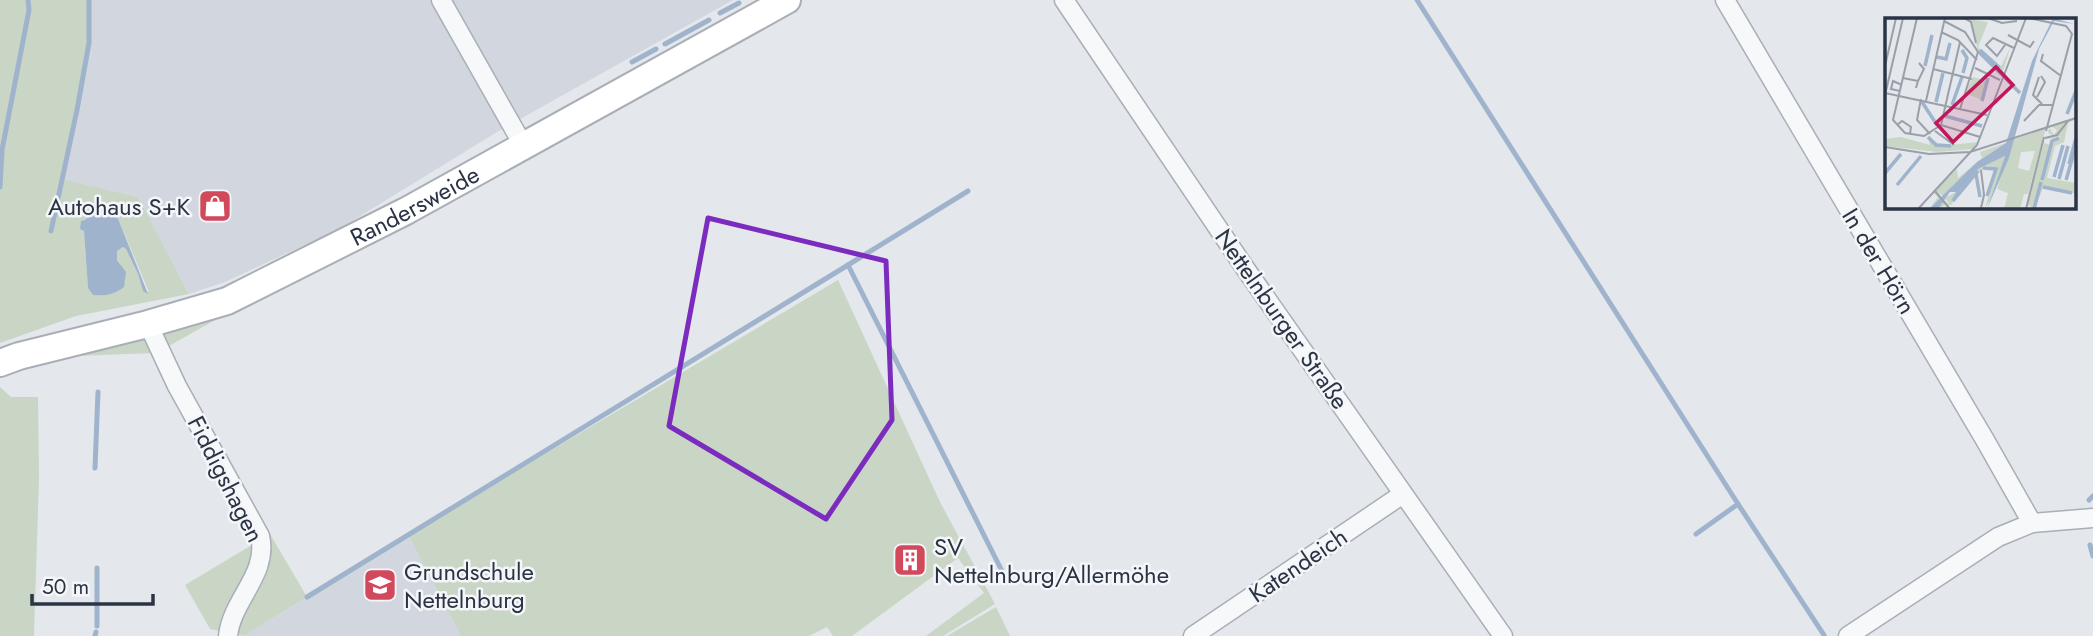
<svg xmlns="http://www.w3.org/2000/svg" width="2093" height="636" font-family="Jost,sans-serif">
<rect width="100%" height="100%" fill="#e4e7ec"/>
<g fill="#d2d6de">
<path d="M89,0H733L497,132L339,229L225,282L189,294L138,197L62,179L89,43Z"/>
<path d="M408,535L461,636H244Z"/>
</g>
<g fill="#c9d6c5" fill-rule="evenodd">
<path d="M0,0H89V43L62,179L138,197L189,294L76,316L0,343ZM98,207L110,209L117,216L149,292L143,291L138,274L126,249L123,247L117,251V260L121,264L93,295L88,288L84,231L85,220Z"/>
<path d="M838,280L940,502L995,604L943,636H926L984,593L958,558L852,636H833L827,627L809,636H461L408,535Z"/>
<path d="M218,316L219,317L217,319L167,347L164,338L165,332Z"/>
<path d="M138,337L143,339L153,353L75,356L127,344L132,338Z"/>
<path d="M0,387L11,397H38L39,477L34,636H0Z"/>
<path d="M270,534L307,597L244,636L210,629L185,585Z"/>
<path d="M996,607L1010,636H947Z"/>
</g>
<path fill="#9fb4cc" d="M98,207L110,208L117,216L148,294L143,291L138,274L126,249L123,247L117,251V260L126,272L124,287C113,295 106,296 93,295L88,288L84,231L80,229L81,221L85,220Z"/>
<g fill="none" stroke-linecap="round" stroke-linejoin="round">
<g stroke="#9fb4cc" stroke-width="5">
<path d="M1417,0L1738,504L1824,635"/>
<path d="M720,13L739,3"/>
<path d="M665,44L709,20"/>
<path d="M632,62L656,49"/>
<path d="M0,187L2,150L29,10L28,0"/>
<path d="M968,191L848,265L1008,583"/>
<path d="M51,231L77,110L89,43V0"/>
<path d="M95,468L98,392"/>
<path d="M2089,500L2093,496"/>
<path d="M1696,534L1738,504"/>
<path d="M2090,545L2093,556"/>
<path d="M307,597L848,265"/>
<path d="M97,626V568"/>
<path d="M95,636L96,632"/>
</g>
<defs>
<g id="street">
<path d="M441,0L523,145"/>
<path d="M1064,0L1247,271L1503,636"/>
<path d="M1725,0L1985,440L2032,523"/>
<path d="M148,324L177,386L260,536C269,574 232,599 228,636"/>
<path d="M1193,636L1403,494"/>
<path d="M1848,636L1998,537L2032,523L2093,518"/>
</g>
<g id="secondary">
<path id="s1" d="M0,363L19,356L148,324L227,301L406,211L787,0"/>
</g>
</defs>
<use href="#street" stroke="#a9aeb7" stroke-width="21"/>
<use href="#secondary" stroke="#a9aeb7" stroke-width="30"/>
<use href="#street" stroke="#f7f8fa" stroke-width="18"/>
<use href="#secondary" stroke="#fff" stroke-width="26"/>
</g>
<path fill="none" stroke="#7b2cbf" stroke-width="5" stroke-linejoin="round" d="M708,218L886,261L892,420L826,519L669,426Z"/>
<defs>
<symbol id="shop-square" viewBox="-11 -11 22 22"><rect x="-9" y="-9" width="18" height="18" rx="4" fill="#d1495b" stroke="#f4f6f9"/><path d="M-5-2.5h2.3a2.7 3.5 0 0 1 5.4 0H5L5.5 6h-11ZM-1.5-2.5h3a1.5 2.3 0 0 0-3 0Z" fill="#fff"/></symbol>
<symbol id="building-square" viewBox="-11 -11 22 22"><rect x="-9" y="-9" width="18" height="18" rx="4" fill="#d1495b" stroke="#f4f6f9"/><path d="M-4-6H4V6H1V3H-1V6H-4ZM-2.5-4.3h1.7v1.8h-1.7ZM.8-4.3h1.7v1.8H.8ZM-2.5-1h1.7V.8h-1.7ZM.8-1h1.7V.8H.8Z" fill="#fff"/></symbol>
<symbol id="school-square" viewBox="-11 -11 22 22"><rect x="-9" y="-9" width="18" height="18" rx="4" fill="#d1495b" stroke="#f4f6f9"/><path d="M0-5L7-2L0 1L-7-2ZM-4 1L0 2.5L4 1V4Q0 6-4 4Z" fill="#fff"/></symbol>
</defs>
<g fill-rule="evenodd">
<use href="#shop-square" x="196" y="187" width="38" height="38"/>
<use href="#building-square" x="891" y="541" width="38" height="38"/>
<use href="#school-square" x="361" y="566" width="38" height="38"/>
</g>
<g text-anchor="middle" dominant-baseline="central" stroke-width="5" stroke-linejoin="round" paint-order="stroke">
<g font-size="24" fill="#2b3445" stroke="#f4f6f9">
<text stroke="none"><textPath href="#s1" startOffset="446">Randersweide</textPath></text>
<text transform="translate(1879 261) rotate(59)">In der Hörn</text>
<text transform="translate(1282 319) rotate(55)">Nettelnburger Straße</text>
<text transform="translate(226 479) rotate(63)">Fiddigshagen</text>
<text transform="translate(1298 565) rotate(-34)">Katendeich</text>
</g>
<g font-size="24" fill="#2b3445" stroke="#f4f6f9" text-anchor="start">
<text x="190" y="206" text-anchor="end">Autohaus S+K</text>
<text x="934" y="546">SV<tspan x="934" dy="28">Nettelnburg/Allermöhe</tspan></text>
<text x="404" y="571">Grundschule<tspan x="404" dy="28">Nettelnburg</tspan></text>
</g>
</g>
<g transform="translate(1885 18)">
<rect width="191" height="191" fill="#e4e7ec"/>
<path d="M76,0L103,4L93,29L115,50L125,30L117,57L94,36L86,5ZM88,59L102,63L97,82L80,75ZM191,101L183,105L179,124L170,128L162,160L191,165V176L159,168L149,191L142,186L159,125L166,127L176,118L160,122L171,118L170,116L167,117L163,115L164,109L169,117L172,112L166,108ZM161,110L143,176H139L135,191H119L123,175L112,171L127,122ZM150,133L144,153L133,150L136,134ZM16,119L45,127L43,119L57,128L93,124L88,131L52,134L0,128V121ZM121,125L92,144L59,179L53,174L56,179L46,189L53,179L48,174L72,151L73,160L97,140L95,134ZM120,138L105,182L100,190L111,152L102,148L75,171V176L66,187H64V191H59L62,186L53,191L58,181L65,187L60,180L71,174L65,184L74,171L93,151Z" fill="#c9d6c5" fill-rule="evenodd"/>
<path d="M168,0L189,6L169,3L154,31L124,140L102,191L120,138L93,151L65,184L71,174H65L53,191H44L92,144L121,125L147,43Z" fill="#9fb4cc"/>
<path fill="none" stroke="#9fb4cc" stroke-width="3.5" d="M77,32L82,40L78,55M95,32L115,50M94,34L135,75M52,39L61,41L65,25M40,48L47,17M97,83L103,60M37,84L52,107M51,84L58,55M67,87L77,59M182,96L191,73M60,98L97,108M43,119L51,127L66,128M184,146L191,120M98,150L111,151L102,178M0,155L16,136M91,156L95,179M169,159L178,127M174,161L183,128M157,162L167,123L174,120M181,162L191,128M12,167L36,138M158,169L187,175M68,183L93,153M149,191L156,164"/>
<path fill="none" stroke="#9a9fa9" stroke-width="2" d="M32,0L8,102L20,115L39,118L56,107M79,0L86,4L91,25M103,0L117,5L132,3M143,0L181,8L187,16L161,113M59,3L80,14L93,34L75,91M56,14L73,22L92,42M123,17L145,29L149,23M120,27L112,38L101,27L108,20L129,30M158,36L156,43L176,58M0,48L11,0M90,50L115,62M48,51L87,61M154,59L148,77L157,86M18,60L33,63L31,70M33,63L39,51L34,45M15,73L6,71L8,63L17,67M0,75L102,97M0,77L18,0M152,79L160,64L156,58M36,81L32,102L45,116M41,83L60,0M139,103L154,87H169M12,107L17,103L26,109L25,116M56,107L75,24M56,107L95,119M50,113L69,127M160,120L172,117L183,103M0,129L44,136L85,134L191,100M49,172L65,191M96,190L99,177L96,152M33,191L92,127L141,0M141,191L159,119"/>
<path fill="#c2185b" fill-opacity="0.15" stroke="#c2185b" stroke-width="3.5" d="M111,49L128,67L68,124L51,105Z"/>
<rect width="191" height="191" fill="none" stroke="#2b3445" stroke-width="3.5"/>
</g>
<path d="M32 594v10h121v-10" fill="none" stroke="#2b3445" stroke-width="3.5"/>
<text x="42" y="594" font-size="21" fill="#2b3445" stroke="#f4f6f9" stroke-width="5" paint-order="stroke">50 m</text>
</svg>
